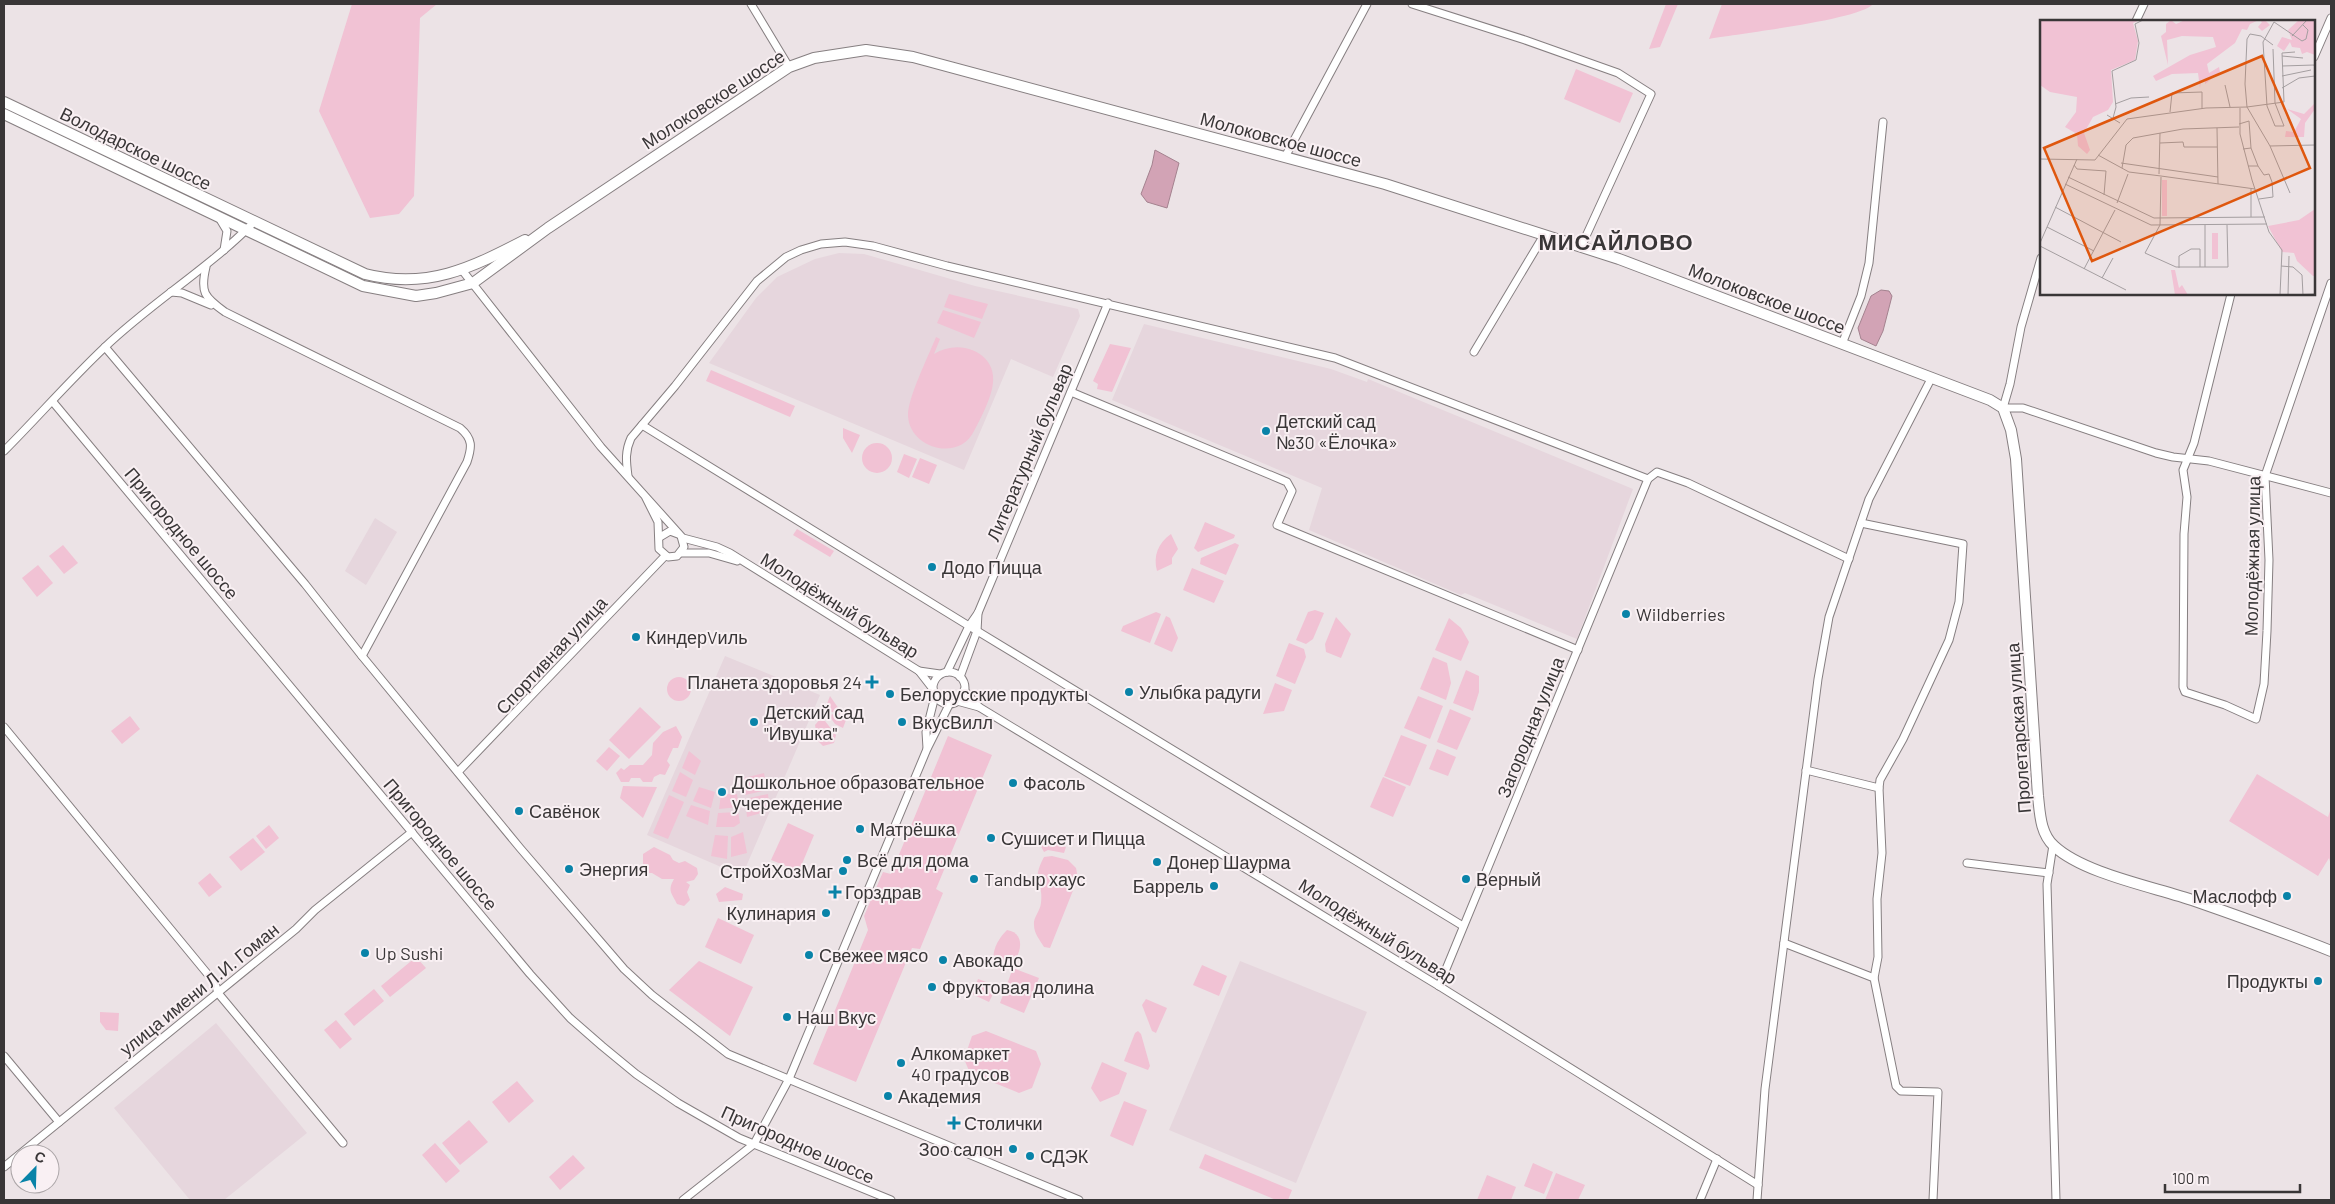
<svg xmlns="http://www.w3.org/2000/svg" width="2335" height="1204" font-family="Barlow,sans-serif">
<rect width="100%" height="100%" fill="#ece3e6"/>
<g fill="#e6d6dd">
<path d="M839,253L864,254L975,286L1078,309L1080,316L1053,377L1011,359L964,470L709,363L756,298L777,277L815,259Z"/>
<path d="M1144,324L1331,369L1367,382L1368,379L1633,489L1577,639L1465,593L1461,595L1309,530L1322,488L1112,400Z"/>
<path d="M375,518L397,532L366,585L345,571Z"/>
<path d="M725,656L820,695L742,876L647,835Z"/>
<path d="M1240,961L1367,1012L1296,1183L1169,1130Z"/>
<path d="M216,1023L307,1133L224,1200H190L114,1108Z"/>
</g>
<g fill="#f1c2d4">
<path d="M352,4H437L420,18L414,196L399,214L370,218L319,111Z"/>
<path d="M1666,4H1678L1660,47L1649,49Z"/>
<path d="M1722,4H1873C1860,20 1736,34 1709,39Z"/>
<path d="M1576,69L1633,93L1620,123L1564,99Z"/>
<path d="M949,294L988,304L982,319L944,307Z"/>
<path d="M943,310L981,322L974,338L937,323Z"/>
<path d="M936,337L940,339L934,354C961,337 1001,354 992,389C989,402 981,418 974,431C959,462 910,449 908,416C907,399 929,355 936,337Z"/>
<path d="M1110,344L1131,348L1112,392L1097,389L1098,384L1093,381Z"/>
<path d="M711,370L795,406L790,417L706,381Z"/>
<path d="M843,428L860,435L852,453L843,438Z"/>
<circle cx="877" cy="458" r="15"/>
<path d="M904,454L917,459L909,478L897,472Z"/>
<path d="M920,458L937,465L929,484L912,477Z"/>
<path d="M1205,522L1235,535L1234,538L1198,552L1194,548Z"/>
<path d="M797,529L834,551L830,557L793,535Z"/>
<path d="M1171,534L1178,549L1172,558V564L1157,571C1153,556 1158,543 1171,534Z"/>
<path d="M1235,543L1239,545L1226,575L1200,564L1201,558Z"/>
<path d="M63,545L78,563L64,574L49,556Z"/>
<path d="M38,565L53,583L37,597L22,578Z"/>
<path d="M1192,568L1224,581L1214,603L1183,590Z"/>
<path d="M1315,610L1324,613L1313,639L1306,644L1296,640L1308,612Z"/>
<path d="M1156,612L1161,614L1150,643L1121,631L1123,626Z"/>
<path d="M1166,616L1170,618L1178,638L1172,652L1154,644Z"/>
<path d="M1336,617L1351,634L1341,658L1326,652L1325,644Z"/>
<path d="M1449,618L1461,628L1469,642L1461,661L1435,650Z"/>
<path d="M1289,643L1304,649L1306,657L1295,684L1276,676Z"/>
<path d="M1433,657L1447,663L1451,683L1446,700L1420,689Z"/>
<path d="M1466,670L1479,676V692L1473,711L1453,703Z"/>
<circle cx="679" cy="689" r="12"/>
<path d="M1275,683L1292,690L1284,711L1263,714Z"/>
<path d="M830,696L841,712L839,717L846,720L843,728L835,724L830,717L832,714L836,716L837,714L825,709Z"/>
<path d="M1418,696L1443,706L1430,739L1404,728Z"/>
<path d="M640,707L661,727L629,759L609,740Z"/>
<path d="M1450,709L1471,718L1457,750L1437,742Z"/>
<path d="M130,716L140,729L122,744L111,731Z"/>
<path d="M820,719L825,721L836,735L834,743L823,746L818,741L815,725Z"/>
<path d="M676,726L682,737L678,748H673L667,761L670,765L665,775L660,774L654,777L652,782H643L640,778H631L629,782H621L616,773L621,768L624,770L630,765H643L652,755L653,743L663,732Z"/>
<path d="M1401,735L1427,745L1410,786L1384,776Z"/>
<path d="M948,736L992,755L936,889L943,893L920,949L912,948L856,1082L813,1064L868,930L864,916L883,872L891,874Z"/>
<path d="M609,747L620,756L607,771L596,761Z"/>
<path d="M1437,749L1456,757L1448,776L1429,769Z"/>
<path d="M689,751L701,761L695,775L682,768Z"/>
<path d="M680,772L693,780L686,797L672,791Z"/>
<path d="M764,773L767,790L745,795L744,778Z"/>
<path d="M2257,774L2328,817L2331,808V865L2329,858L2318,876L2229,821Z"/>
<path d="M1383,777L1406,787L1393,817L1370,807Z"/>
<path d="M623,786L657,787L643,818L620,798Z"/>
<path d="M699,787L715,792L711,808L693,801Z"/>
<path d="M721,794H737L739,807L719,809Z"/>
<path d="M768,794L769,802L765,812L747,817L745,799Z"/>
<path d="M669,795L684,802L668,839L653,833Z"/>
<path d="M691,805L710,811L708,825L686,816Z"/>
<path d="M738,812L740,823L734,827H716L718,813Z"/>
<path d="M788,823L814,835L799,871L771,860Z"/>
<path d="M269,825L279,838L266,849L256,836Z"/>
<path d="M743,832L747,853L731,857V837Z"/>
<path d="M715,835L728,836L727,859L711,856Z"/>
<path d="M1035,835L1066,847L1064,853L1048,850L1044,852Z"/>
<path d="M253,838L265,852L241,871L229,857Z"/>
<path d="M654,847L670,855L673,860L679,863L685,861L697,868L698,874L694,880L686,882L690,885L687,892L690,900L684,906L677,904C672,893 667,891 674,879H662L652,873H646L643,867V854Z"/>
<path d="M1052,856L1068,860L1076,868L1078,878L1050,948L1044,947C1040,940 1034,934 1034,925C1033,917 1040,912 1041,903C1044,881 1030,883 1044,857Z"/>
<path d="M210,873L222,887L209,897L198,883Z"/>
<path d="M725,887L743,894L742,900L719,902L716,894Z"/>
<path d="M718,918L754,935L741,964L705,947Z"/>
<path d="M1007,930C1034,934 1014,977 995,968C990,953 997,940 1007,930Z"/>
<path d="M416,957L426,968L390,997L381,986Z"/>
<path d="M699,961L753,987L730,1036L669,990Z"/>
<path d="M1202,965L1227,976L1219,996L1193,985Z"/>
<path d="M1013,968L1039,978L1024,1013L1000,1003Z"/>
<path d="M978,979L989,983L993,994L989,1002L972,994Z"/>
<path d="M374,989L384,1001L354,1026L344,1014Z"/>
<path d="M1146,999L1167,1008L1156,1033L1152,1031L1142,1005Z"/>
<path d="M100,1012L119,1013L118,1031L106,1030L100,1022Z"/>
<path d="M336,1020L352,1039L340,1049L324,1030Z"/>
<path d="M986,1031L1036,1051L1041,1064L1032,1088L1019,1093L970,1073L964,1059L972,1036Z"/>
<path d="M1138,1031L1141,1034L1150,1066L1148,1070L1124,1061L1135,1033Z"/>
<path d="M1102,1062L1127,1073L1119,1094L1100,1102L1091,1088Z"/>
<path d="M517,1081L534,1101L509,1123L492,1102Z"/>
<path d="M1124,1101L1147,1110L1133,1146L1110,1136Z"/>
<path d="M469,1120L488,1142L460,1165L442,1143Z"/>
<path d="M435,1143L460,1171L446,1183L422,1155Z"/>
<path d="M1205,1154L1292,1190L1288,1200H1276L1199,1168Z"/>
<path d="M573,1155L585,1168L560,1190L549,1177Z"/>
<path d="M1533,1163L1553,1172L1544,1194L1524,1186Z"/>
<path d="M1556,1173L1585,1185L1578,1200H1545Z"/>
<path d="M1487,1175L1516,1187L1511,1200H1477Z"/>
</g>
<g fill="#d2a3b5" stroke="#a4828f">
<path d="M1155,150L1179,163L1167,208L1147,202L1141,194L1152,165Z"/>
<path d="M1881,290L1889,291L1892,296L1883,331L1876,346L1861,339L1858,328L1871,296Z"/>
</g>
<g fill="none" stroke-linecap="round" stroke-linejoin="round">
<defs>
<g id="street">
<path d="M751,4L789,67"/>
<path d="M1412,4L1525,40L1618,73L1651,94L1581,247"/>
<path d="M2136,21L2144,4"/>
<path d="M2314,57L2331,18"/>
<path d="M1285,157L1367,4"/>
<path d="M221,221L227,231L224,250"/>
<path d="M2041,258L2021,327L2010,384L2003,408H2023L2156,453L2173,457L2209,461L2331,493"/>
<path d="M206,267C200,292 204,297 225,312L460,428C473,439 472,447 467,462L362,656"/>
<path d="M462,270L601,447L681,536L684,547L677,556L668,557L659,549L658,522L645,496"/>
<path d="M171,292L182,293L211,305"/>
<path d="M2231,294L2194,443L2183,470L2187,497L2184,534L2183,687L2185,692L2225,705L2256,719L2264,684L2267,631L2269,560L2265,476L2331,283"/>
<path d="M1842,344L1861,296L1869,263L1883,122"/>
<path d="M105,347L305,584L362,656L520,848L624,969L652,995L728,1054L1079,1200"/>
<path d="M1474,352L1544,235"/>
<path d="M1071,392L1287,482L1292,491L1277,525L1578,650"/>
<path d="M53,402L530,974L570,1018L602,1046L636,1074L678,1103L739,1138L891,1200"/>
<path d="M642,425L969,626L1463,926"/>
<path d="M4,451C38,417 70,380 105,347C152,302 208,269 254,222"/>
<path d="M628,476C626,461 625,451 631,438L675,386L757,281L786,257L801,250L821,244L845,242L873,246L947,266L1335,358L1648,479"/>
<path d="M1861,523L1963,544L1959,602L1949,640L1903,739L1880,780L1879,788"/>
<path d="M660,537L670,531L678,534"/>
<path d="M683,538L717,547L730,553L919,671L933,689"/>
<path d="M681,553H709L737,561"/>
<path d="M919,671L940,674"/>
<path d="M947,672L969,626L978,613L1108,303"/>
<circle cx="949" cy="688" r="16"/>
<path d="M960,677L977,631L978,613"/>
<path d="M964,690L979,707"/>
<path d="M957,701L979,707L1439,986L1758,1185"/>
<path d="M4,727L215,983L218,993L343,1143"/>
<path d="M927,748L926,732L935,696"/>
<path d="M1806,770L1879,788L1882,853L1877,899L1878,957L1874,978"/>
<path d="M458,772L665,556"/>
<path d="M2053,845L2047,884L2056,1200"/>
<path d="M1967,863L2049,873"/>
<path d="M1784,943L1874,978L1896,1086L1901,1091L1938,1092L1933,1200"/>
<path d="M1439,986L1648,479L1657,472L1688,483L1849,559"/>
<path d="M4,1056L59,1122"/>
<path d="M4,1167L296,929L315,910L412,832"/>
<path d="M683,1200L754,1144L789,1079L927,749L950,703"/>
<path d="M1700,1200L1717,1159"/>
<path d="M1757,1200L1765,1089L1818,679L1829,617L1869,499L1932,377"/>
</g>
<g id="secondary">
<path d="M4,102L365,274C427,290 471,268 525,240"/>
<path d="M4,114L363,286L416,296L436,293L473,283L548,228L789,67L814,58L866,50L913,57L1385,184L1619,259L1990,400L2003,408L2011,430L2016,459L2038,796C2040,813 2040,833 2054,846C2084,874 2155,887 2195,901C2241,917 2286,933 2331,951"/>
</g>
</defs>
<use href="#street" stroke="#867f81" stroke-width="9"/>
<use href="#secondary" stroke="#867f81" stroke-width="12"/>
<use href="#street" stroke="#fff" stroke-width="7"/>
<use href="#secondary" stroke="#fff" stroke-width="10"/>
</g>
<g fill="#0983a8" stroke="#f9f0f3" stroke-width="2">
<circle cx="1266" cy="431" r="5"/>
<circle cx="932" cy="567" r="5"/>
<circle cx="1626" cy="614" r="5"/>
<circle cx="636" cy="637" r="5"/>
<path d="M869.5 674.5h5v5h5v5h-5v5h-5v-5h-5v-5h5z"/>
<circle cx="1129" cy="692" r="5"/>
<circle cx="890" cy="694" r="5"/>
<circle cx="754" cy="722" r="5"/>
<circle cx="902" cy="722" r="5"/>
<circle cx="1013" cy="783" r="5"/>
<circle cx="722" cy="792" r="5"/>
<circle cx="519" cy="811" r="5"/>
<circle cx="860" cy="829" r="5"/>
<circle cx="991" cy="838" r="5"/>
<circle cx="847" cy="860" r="5"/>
<circle cx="1157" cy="862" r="5"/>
<circle cx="569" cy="869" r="5"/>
<circle cx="843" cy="871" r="5"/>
<circle cx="974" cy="879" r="5"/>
<circle cx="1466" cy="879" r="5"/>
<circle cx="1214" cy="886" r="5"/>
<path d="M832.5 884.5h5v5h5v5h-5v5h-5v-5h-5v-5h5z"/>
<circle cx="2287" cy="896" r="5"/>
<circle cx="826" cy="913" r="5"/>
<circle cx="365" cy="953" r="5"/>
<circle cx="809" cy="955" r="5"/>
<circle cx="943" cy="960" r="5"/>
<circle cx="2318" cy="981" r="5"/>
<circle cx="932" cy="987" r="5"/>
<circle cx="787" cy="1017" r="5"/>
<circle cx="901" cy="1063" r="5"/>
<circle cx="888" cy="1096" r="5"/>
<path d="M951.5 1115.5h5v5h5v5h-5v5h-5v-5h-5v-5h5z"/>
<circle cx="1013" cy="1149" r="5"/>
<circle cx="1030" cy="1156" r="5"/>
</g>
<g text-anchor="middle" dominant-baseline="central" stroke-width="4" stroke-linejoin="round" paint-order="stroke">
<g font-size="18" fill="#393637" stroke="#f9f0f3">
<text transform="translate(713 99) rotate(-33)">Молоковское шоссе</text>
<text transform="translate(1281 139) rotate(15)">Молоковское шоссе</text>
<text transform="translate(136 148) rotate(26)">Володарское шоссе</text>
<text transform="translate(1767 298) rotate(21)">Молоковское шоссе</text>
<text transform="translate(1029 452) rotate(-67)">Литературный бульвар</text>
<text transform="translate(182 533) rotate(50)">Пригородное шоссе</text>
<text transform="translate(2252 556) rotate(-89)">Молодёжная улица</text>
<text transform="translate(840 605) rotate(32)">Молодёжный бульвар</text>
<text transform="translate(551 655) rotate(-47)">Спортивная улица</text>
<text transform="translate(1530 727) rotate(-68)">Загородная улица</text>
<text transform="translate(2018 728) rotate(-94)">Пролетарская улица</text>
<text transform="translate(441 844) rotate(50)">Пригородное шоссе</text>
<text transform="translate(1378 931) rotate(32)">Молодёжный бульвар</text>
<text transform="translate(199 989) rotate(-39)">улица имени Л.И. Гоман</text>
<text transform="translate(798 1144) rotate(24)">Пригородное шоссе</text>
</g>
<g font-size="18" fill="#393637" stroke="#f9f0f3" text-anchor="start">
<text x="1276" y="421">Детский сад<tspan x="1276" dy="21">№30 «Ёлочка»</tspan></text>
<text x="942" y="567">Додо Пицца</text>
<text x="1636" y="614">Wildberries</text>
<text x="646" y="637">КиндерVиль</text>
<text x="862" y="682" text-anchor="end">Планета здоровья 24</text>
<text x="1139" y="692">Улыбка радуги</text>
<text x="900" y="694">Белорусские продукты</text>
<text x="764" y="712">Детский сад<tspan x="764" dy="21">"Ивушка"</tspan></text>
<text x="912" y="722">ВкусВилл</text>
<text x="732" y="782">Дошкольное образовательное<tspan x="732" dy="21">учереждение</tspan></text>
<text x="1023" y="783">Фасоль</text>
<text x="529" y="811">Савёнок</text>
<text x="870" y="829">Матрёшка</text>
<text x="1001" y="838">Сушисет и Пицца</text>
<text x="857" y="860">Всё для дома</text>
<text x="1167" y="862">Донер Шаурма</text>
<text x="579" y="869">Энергия</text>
<text x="833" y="871" text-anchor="end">СтройХозМаг</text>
<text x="984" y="879">Tandыр хаус</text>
<text x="1476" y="879">Верный</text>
<text x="1204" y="886" text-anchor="end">Баррель</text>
<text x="845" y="892">Горздрав</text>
<text x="2277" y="896" text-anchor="end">Маслофф</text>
<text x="816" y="913" text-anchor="end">Кулинария</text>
<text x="375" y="953">Up Sushi</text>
<text x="819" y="955">Свежее мясо</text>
<text x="953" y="960">Авокадо</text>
<text x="2308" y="981" text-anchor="end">Продукты</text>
<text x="942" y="987">Фруктовая долина</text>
<text x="797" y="1017">Наш Вкус</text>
<text x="911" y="1053">Алкомаркет<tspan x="911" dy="21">40 градусов</tspan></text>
<text x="898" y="1096">Академия</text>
<text x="964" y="1123">Столички</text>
<text x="1003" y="1149" text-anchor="end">Зоо салон</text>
<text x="1040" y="1156">СДЭК</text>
</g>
<g font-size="22" font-weight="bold" letter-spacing="1" fill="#393637" stroke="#f9f0f3">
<text x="1616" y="241">МИСАЙЛОВО</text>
</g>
</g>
<g transform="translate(2040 20)">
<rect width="275" height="275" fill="#ece3e6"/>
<path d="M0,0H100L93,3L98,21L95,40L71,50L73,82L68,90L53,97L44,113L50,130L47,134L38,126L37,114L25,107L36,92L37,77L10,72L0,65ZM131,0L136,4L145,0H225L230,5L222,11L218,7L222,2L219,0L210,4L207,10L202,9L195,23L167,44L169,53L179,47L180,52L165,64V59L161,60L160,68L158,53L132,54L116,61L113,56L150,35L176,27L173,17L142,16L127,20L128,45L121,16L126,12V4ZM259,0H275V35L267,32L262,34L260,28L252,27L250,22L244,31L237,26L242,17L252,20L248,10ZM275,83V89L265,103L264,117H245L246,111L254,112L261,99L247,89L264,94ZM122,160H127V196H122ZM275,189V256H273L257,241L254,233L242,232L228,206L259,200ZM172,213H178V239H172ZM131,250H135L139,268L142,265L148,275H135Z" fill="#f1c2d4"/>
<path fill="none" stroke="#a49ea0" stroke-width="1" d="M252,16L267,0M233,25L221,16L210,14L207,19L205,64L207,87L244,82L242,33L255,32M233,29L235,83L244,106H235L227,86L223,22L234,2L262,21L266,19L268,10L263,5M242,36L263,38M242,46L274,45L275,48M242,56L271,50M185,65L190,87M242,68L259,58L275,56M75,84L91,78L109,77M200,88V114L212,160L229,212L242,230L240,275M130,92L132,73L162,72V89M67,95L80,103M73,98L76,87L72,51L96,40L99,23L95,4L103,0M199,104L209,101L211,128M177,108L178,164M120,123L143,122L144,127H177M230,126L250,173M203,129L211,128L218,146M58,135L89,152L121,156M0,139L55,140L87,99L166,88L207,87L230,126L275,125M81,143L178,157M34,145L37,149L66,151L64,175M208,146H218L224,155L229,154L232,162L233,177L219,179M82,148L86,125L93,118L143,109L199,107M119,154L120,113M121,156L215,169M28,157L114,198L225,197M121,157L120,205L105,233L136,247H188L187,205M25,164L111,205L227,204M211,169V197M77,183L88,154M15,187L81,222M165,205V247M7,207L54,231M0,223L37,139M0,226L86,270M241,246L253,247L262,255L263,275M139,248V236L151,229H160V247M44,249L75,190M62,258L73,238M248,275L249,236M248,275L275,274"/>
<path fill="#df570e" fill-opacity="0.15" stroke="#df570e" stroke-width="2.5" d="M222,36L270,148L52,241L4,128Z"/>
<rect width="275" height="275" fill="none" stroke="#393637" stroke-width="2.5"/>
</g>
<rect width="2335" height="1204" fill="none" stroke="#393637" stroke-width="10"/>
<g transform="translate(35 1169) rotate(23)"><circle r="24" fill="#f9f0f3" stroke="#aca6a8"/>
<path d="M0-4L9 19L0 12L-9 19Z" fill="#0983a8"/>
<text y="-8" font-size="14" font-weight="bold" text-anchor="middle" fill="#393637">С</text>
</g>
<path d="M2165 1184v8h135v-8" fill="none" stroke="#393637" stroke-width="2.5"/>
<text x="2172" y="1184" font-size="15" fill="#393637" stroke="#f9f0f3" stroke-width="4" paint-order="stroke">100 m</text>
</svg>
